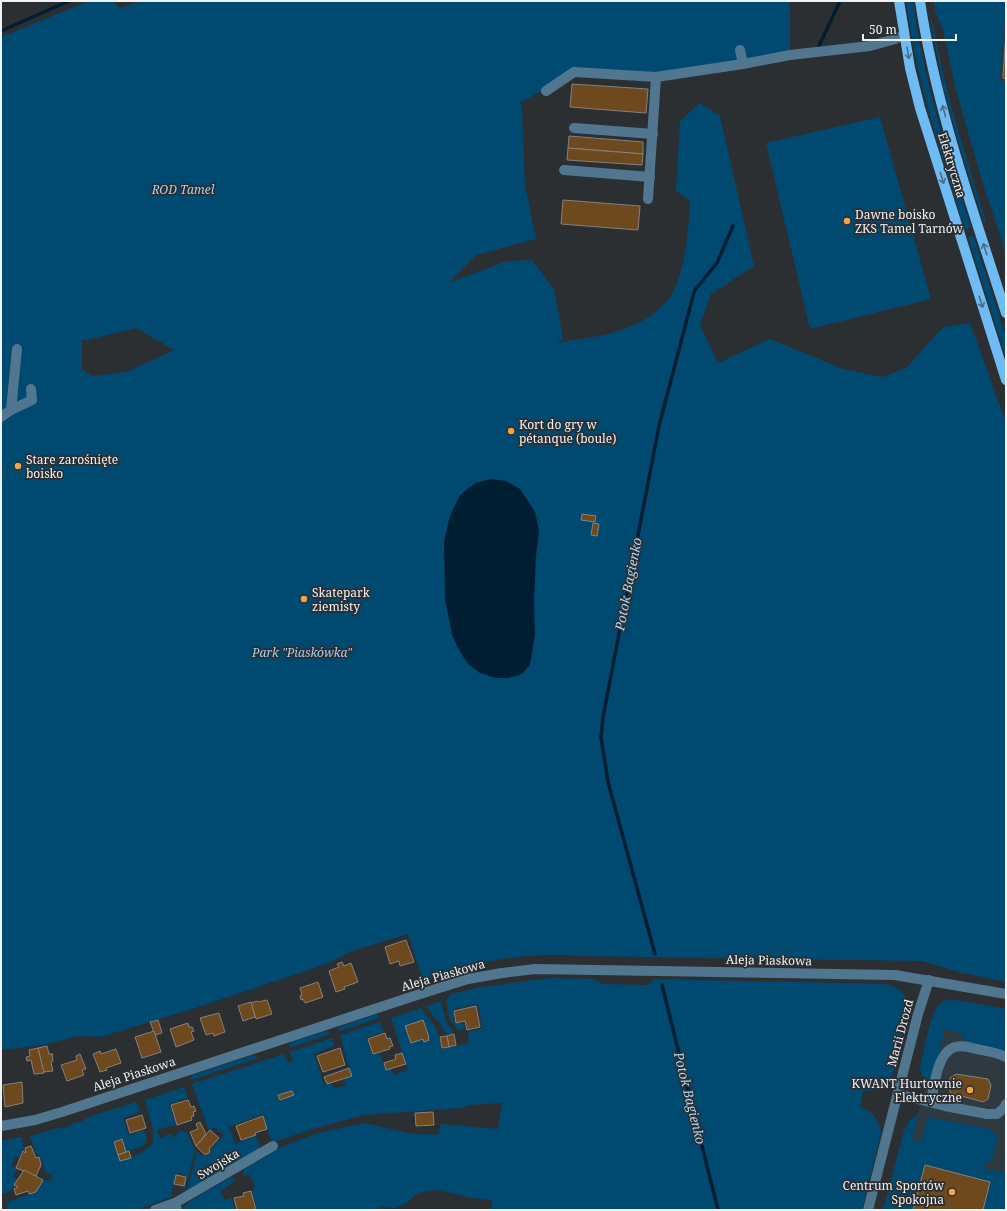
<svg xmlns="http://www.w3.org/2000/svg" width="1007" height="1211" font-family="'Noto Serif',serif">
<rect width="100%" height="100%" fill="#2b2f32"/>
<g fill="#2f3940">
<path d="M1006,1V81H1000Z"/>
<path d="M940,1028L1006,1042V1173L908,1153Z"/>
</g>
<g fill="#004a71" fill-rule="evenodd">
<path d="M94,1H112L120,8L143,1H790V55L657,78L574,72L520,103L522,107L525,185L536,239L476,255L448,283L507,261L532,260L554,289L563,338L557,343C575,339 594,338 611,333C633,327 660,315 672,294C685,271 689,227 690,201L676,191L680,121L700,103L720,116L754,266L711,294L700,325L718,363L770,339L843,369L882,377L906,368L943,327L970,323L1006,423V982L959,972L922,961L580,956C543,953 505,957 470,965C454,969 438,975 423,980L408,934L349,952L331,962L309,970L186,1011L100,1037L78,1036L42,1045L1,1050V37L84,3ZM136,328L174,350L127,372L92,376L82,369V341Z"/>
<path d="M906,1H913C923,79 947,153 971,227L965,230C941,154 916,79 906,1Z"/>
<path d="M934,1H1006L1000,81H1006V254L983,184L956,90L943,30L935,10Z"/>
<path d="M930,18L934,27C945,93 966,157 986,221L984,223L959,144L943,86Z"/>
<path d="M880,117L931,299L810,329L766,143Z"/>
<path d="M973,235L1006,337V358L968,237Z"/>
<path d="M550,978L593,979L602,984L648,985L654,979L885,984C901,988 907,993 909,1011L892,1076C886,1089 877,1092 863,1091L860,1107C873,1111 879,1120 881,1133L862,1210H492V1200L472,1198L460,1195L437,1190L418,1193L407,1203L395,1208L381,1207L374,1210H257L252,1189L255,1188L253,1180L251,1179L249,1174L244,1176L243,1170L281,1147L318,1133L365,1123L408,1133L438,1135L441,1124L498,1129L502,1103L469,1105L462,1108L364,1115L306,1131L275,1142L271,1140L263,1114L229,1127L235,1144L256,1136L260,1148L187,1191L197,1151L201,1155H208L211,1153V1149L224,1135L214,1127L209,1131L192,1084L284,1054L288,1063L293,1061L290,1052L332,1038L334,1046L314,1054L324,1085L331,1083L334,1089L346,1085L344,1078L349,1068L340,1035L380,1022L384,1032L366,1038L372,1055L380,1053L386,1070L391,1068L394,1075L408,1070L391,1018L421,1008L436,1028L442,1049L469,1043L468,1032L482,1029L478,1004L453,1009L455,1024L464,1023L465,1029L458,1030L450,1019L446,1000L451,994L481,987Z"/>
<path d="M950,999L1006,1009V1051C995,1049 960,1046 961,1033L945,1029L931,1084L924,1086C926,1079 921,1074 920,1068C923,1055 930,1016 937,1007C940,1002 945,1001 950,999Z"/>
<path d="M439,1002H441L446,1021L454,1034L447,1036C443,1024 433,1017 426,1006Z"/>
<path d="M377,1014L379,1018L337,1032L339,1027Z"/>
<path d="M326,1031L330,1034L289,1048L291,1042Z"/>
<path d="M254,1055L258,1058L191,1080L192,1075Z"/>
<path d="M184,1087L188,1098L169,1104L176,1125L175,1126L174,1125L157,1130L160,1138L171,1134L172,1137L178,1135V1132L182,1131L187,1132L195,1150L185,1190L183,1191L187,1176L177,1173L171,1195H173V1196L137,1210H17L16,1208L8,1210L7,1202L36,1192L43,1180L52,1181L51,1175L46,1173L40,1156L36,1153L30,1136L62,1127V1129L69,1126V1125L82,1121L91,1116L137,1102L140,1112L123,1118L129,1135L144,1130L147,1141L143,1146L126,1152L122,1139L114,1142L120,1161L141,1153L153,1144V1129L145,1100Z"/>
<path d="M919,1113L912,1140L921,1142L927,1117L989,1129L998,1136L993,1158L982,1168L1006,1173V1210H883L904,1131L909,1121Z"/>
<path d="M21,1137L24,1148L19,1157L16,1156L12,1164V1166L17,1169L13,1177L17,1179C13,1188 13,1192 1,1194V1141Z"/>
<path d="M231,1177L235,1181L221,1191L224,1200L232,1198L235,1210H220L219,1208L214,1210H184L186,1204L189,1202Z"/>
</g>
<path fill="#001e31" d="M491,479L506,481L520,489L535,512L539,531L536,556L534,601L535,635L530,665L522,674L509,678H496L480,673L468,664L459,650L452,635L445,598L444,541L450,516L460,495L475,483Z"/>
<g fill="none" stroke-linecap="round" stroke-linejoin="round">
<g stroke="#001e31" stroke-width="3.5">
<path d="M1,31L69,1"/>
<path d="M819,46L840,1"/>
<path d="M655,954L608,782L601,737L603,717L659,426L693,296L695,290L717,263L733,226"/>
<path d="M662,985L718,1210"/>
</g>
</g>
<g fill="#6e491d" stroke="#85817d">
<path d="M1006,32V79L1003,78Z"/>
<path d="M572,84L648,89L646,113L570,107Z"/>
<path d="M569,136L643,142V154L568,148Z"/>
<path d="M568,148L643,154L642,165L567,160Z"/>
<path d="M563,200L640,206L638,230L561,224Z"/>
<path d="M582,514L596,516L595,522L581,520Z"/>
<path d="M593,523L599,524L597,536L591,535Z"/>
<path d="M406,940L414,962L400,966L399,961L390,964L385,947Z"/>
<path d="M342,962L344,966L351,963L358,982L344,987L345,989L336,992L329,971L339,967L337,964Z"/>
<path d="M318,982L323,997L305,1003L303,999L301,1000L300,996L302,995L300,988Z"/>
<path d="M267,1000L272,1014L256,1019L251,1003L257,1001L258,1002Z"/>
<path d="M251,1002L255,1017L243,1021L238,1006Z"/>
<path d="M476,1006L480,1027L467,1030L465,1021L456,1023L454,1011Z"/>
<path d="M219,1013L225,1032L214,1036L213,1033L206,1035L200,1018Z"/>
<path d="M158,1020L162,1033L155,1035L150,1022Z"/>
<path d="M423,1020L429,1037H428L429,1040L424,1042L423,1039L411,1043L405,1026Z"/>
<path d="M188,1023L189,1027H192L194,1031L191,1032L194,1040L176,1047L170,1029Z"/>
<path d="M154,1031L161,1052L142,1058L135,1037Z"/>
<path d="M385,1033L387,1039L390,1038L393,1046L389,1047L390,1049L373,1054L368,1039Z"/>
<path d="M454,1034L456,1045L449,1047L447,1036Z"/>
<path d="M447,1036L449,1047L442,1048L440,1037Z"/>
<path d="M47,1046L49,1054H53H52L53,1061L51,1062L53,1071L43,1072L38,1048Z"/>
<path d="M38,1048L44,1073L34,1074L31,1060L27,1061L26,1057L30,1056L29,1050Z"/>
<path d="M340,1048L345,1065L323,1072L317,1056Z"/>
<path d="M116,1049L121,1063L106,1068L107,1070L100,1072L93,1054L100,1051L101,1054Z"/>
<path d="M402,1053L406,1064L386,1070L384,1063L396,1059L395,1055Z"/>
<path d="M80,1054L86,1069L82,1070L84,1075L67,1081L61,1065L77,1060L76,1056Z"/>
<path d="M349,1068L352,1076L327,1084L324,1077Z"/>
<path d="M956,1074L988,1079L991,1085L988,1099L983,1102L951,1093L948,1088L950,1078Z"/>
<path d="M22,1082L23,1103L5,1107L3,1085Z"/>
<path d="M292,1091L294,1095L280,1100L278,1095Z"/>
<path d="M188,1100L191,1107L194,1106L196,1111L193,1112L194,1116L191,1117L192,1120L177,1125L171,1105Z"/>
<path d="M433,1112L434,1125L416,1126L415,1113Z"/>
<path d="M142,1115L146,1128L130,1133L126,1120Z"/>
<path d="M263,1116L267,1129L255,1133L256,1135L241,1140L236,1126Z"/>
<path d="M200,1122L206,1134L196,1146L190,1132L198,1129L196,1124Z"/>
<path d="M210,1130L219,1138L209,1149L210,1152L208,1154H204L196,1146Z"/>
<path d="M122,1139L126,1152L118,1155L114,1142Z"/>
<path d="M31,1146L36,1158L39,1157L41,1165L36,1176L16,1168L23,1151L26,1153L25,1148Z"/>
<path d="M129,1151L131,1158L120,1161L118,1155Z"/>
<path d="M925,1165L990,1182L983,1210H913Z"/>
<path d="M24,1170L43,1180L36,1192L29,1194L28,1191L16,1195L14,1189L18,1187L14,1185Z"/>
<path d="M176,1175L186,1177L184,1186L174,1184Z"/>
<path d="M251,1191L256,1210H237L234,1198L244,1196L243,1193Z"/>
</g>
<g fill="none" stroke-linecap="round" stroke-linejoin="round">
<g stroke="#517690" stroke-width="10">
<path d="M740,50L743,64"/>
<path d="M546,91L574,72L656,77L743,64L790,55L870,46L895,39L904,35"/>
<path d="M574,128L653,134"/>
<path d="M564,170L650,177"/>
<path d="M648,199L656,77"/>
<path d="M11,410L17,349"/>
<path d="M1,417L11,410L32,400L31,389"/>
<path d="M898,1094L945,1106L987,1114H997L1004,1108L1006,1104"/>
<path d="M931,1102C934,1087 937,1052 955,1047C962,1045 969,1047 976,1049C987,1051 996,1052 1006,1057"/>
<path d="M1,1126L35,1120L62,1112L420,994L468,979L502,973L535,969L895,975L1006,994"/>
<path d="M155,1210L175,1203"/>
<path d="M177,1210L175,1203L273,1146"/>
<path d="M868,1210L918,1014L929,980"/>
</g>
<g stroke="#6ebcf3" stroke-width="10">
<path d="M899,1L910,68L920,108L1006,380"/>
<path d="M920,1C936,108 973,210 1006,313"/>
</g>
</g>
<defs><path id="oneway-shaft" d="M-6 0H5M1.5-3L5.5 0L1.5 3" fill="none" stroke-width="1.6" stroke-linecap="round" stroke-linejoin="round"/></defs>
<g stroke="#496e89">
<use href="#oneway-shaft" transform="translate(908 53) rotate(80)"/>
<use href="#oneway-shaft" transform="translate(944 111) rotate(-105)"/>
<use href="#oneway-shaft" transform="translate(942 178) rotate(73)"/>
<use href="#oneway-shaft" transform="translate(985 249) rotate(-108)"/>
<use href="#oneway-shaft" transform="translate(981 302) rotate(72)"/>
</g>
<g fill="#f4a444" stroke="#2b2f32" stroke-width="1.5">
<circle cx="847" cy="221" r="4"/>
<circle cx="511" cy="431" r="4"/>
<circle cx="18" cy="466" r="4"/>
<circle cx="304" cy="599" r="4"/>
<circle cx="970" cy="1090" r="4"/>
<circle cx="952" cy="1192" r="4"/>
</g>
<g text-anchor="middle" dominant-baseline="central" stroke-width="3.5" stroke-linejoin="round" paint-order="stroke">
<g font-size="12" fill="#f0f2f4" stroke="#2b2f32">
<text transform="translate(952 165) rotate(73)">Elektryczna</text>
<text transform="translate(769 960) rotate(1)">Aleja Piaskowa</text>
<text transform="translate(443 975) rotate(-16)">Aleja Piaskowa</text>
<text transform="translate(900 1033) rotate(-75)">Marii Drozd</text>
<text transform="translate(134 1074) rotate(-18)">Aleja Piaskowa</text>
<text transform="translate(218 1164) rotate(-31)">Swojska</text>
</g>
<g font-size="12" font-style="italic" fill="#a5d0f0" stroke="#2b2f32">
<text x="183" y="189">ROD Tamel</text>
<text x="302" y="652">Park "Piaskówka"</text>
</g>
<g font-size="12" fill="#f0f2f4" stroke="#2b2f32" text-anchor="start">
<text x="855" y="214">Dawne boisko<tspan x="855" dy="14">ZKS Tamel Tarnów</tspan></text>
<text x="519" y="424">Kort do gry w<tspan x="519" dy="14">pétanque (boule)</tspan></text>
<text x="26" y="459">Stare zarośnięte<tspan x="26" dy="14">boisko</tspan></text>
<text x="312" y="592">Skatepark<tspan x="312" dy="14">ziemisty</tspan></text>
<text x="962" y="1083" text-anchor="end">KWANT Hurtownie<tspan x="962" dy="14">Elektryczne</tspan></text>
<text x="944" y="1185" text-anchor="end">Centrum Sportów<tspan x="944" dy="14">Spokojna</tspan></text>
</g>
<g font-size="13" font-style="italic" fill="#abd7f7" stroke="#2b2f32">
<text transform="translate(628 584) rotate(-79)">Potok Bagienko</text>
<text transform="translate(690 1098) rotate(76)">Potok Bagienko</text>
</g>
</g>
<rect width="1007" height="1211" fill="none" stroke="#f0f2f4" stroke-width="4"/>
<path d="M863 34v6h93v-6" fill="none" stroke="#f0f2f4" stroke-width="2"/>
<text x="869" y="34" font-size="12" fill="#f0f2f4" stroke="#2b2f32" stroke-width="3" paint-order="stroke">50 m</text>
</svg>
